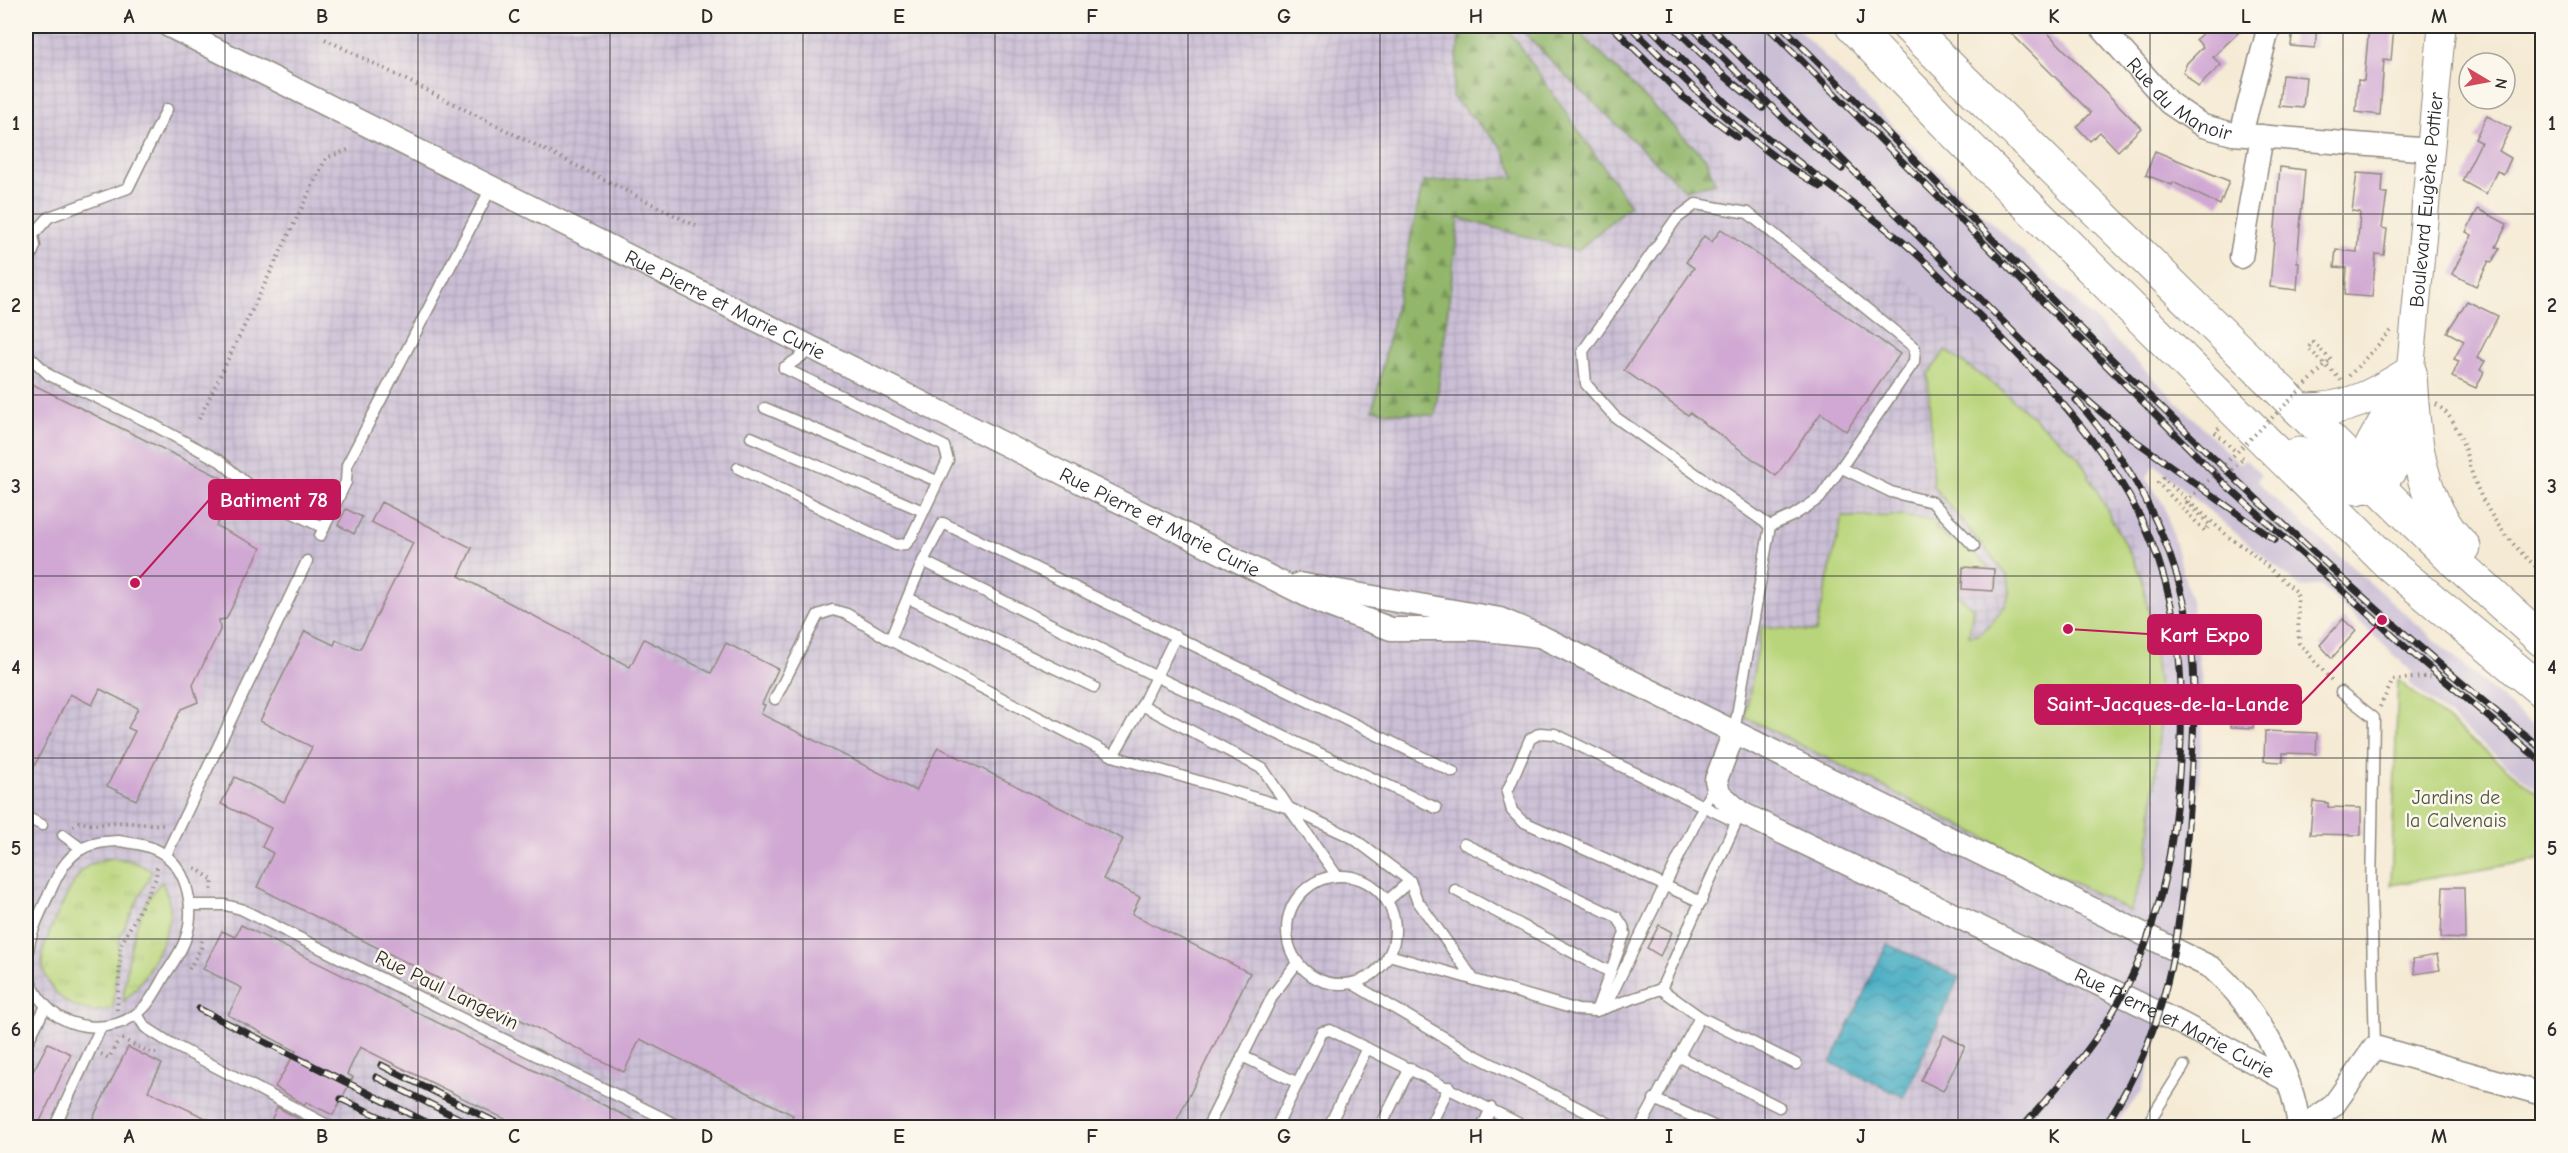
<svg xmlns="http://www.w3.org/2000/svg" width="2568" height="1153" font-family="'Comic Neue',sans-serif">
<defs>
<pattern id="industrial-grid" width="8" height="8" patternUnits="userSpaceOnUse" patternTransform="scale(1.5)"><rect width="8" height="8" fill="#cbbfd6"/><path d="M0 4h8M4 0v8" fill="none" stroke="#aea4b8"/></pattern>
<pattern id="grass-tufts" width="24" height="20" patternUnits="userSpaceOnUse" patternTransform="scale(1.5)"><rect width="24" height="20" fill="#b9d57b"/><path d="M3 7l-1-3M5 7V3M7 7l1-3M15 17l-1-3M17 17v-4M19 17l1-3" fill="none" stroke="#9fb76a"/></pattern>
<pattern id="forest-firs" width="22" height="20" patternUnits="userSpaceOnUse" patternTransform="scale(1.5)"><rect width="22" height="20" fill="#92b66b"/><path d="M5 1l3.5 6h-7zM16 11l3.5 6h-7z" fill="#779458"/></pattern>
<pattern id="water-waves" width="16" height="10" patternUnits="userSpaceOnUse" patternTransform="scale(1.5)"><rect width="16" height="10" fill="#42abc2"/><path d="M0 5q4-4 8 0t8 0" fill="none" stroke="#378b9e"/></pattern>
</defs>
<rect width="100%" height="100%" fill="#fbf7ec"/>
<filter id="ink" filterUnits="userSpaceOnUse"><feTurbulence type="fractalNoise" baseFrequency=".0167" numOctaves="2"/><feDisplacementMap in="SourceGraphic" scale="12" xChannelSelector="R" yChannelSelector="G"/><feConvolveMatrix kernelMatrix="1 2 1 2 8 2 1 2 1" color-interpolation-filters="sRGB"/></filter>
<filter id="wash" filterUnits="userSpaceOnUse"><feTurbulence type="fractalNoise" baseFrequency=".008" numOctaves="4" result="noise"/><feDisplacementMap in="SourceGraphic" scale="24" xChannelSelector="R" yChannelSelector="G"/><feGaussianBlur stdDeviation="1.35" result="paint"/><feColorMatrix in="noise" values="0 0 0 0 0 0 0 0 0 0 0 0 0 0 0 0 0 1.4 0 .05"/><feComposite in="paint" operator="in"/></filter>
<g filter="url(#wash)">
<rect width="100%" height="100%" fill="#f5ead4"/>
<path fill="url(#industrial-grid)" d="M26,26H1592L1917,288L2097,457L2145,568L2160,638L2165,707L2154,856L2085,1020L1986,1127H26Z"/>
<path fill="#cbbfd6" d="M1592,26H1795L1957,190L2078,303L2239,464L2245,459L2261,475L2257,480L2269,494L2542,734V794L2408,682L2412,672L2321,585L2301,588L2155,465L2146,478L2164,505L2191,601L2204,698L2194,871L2173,989L2142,1091L2113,1127H1986L2085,1020L2154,856L2165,707L2160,638L2145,568L2097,457L1917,288L1689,124Z"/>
<g fill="url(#grass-tufts)" stroke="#728053" stroke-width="1.5">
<path d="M113,858L133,861L152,871L120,936L113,1008C79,1020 42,993 42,957C42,943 71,885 80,873C87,863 101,860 113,858Z"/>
<path d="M162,882C166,892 170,899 170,910C170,933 142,989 123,1001C127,965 133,907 162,882Z"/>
</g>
<g fill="url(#forest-firs)" stroke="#5e704b" stroke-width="1.5">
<path d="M1461,26H1506L1630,205L1577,251L1459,218L1435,416L1373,410L1423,182L1515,177L1502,147L1452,97Z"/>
<path d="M1518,26H1573L1706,159L1715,183L1685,190L1566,76Z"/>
</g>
<g fill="#b9d57b" stroke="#728053" stroke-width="1.5">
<path d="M1946,350L2005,393L2079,457L2141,575L2153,635L2161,712L2148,860L2130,911L1745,717L1762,626L1816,632L1842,517L1902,516L1939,521L1935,528L1950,541L1956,536L1990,568H1963L1958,595L1973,608L1969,635L1979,634C1996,619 2017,599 2007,575L1933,486L1928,374Z"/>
<path d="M2398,680L2542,797V859L2391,885Z"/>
</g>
<path fill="url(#water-waves)" stroke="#366b76" stroke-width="1.5" d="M1887,944L1959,977L1904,1097L1831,1063Z"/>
<g id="blocks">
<g fill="#d0a8d3">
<path d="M2004,26H2041L2141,128L2118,151L2100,132L2090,141L2077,127L2091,113Z"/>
<path d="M2211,26H2245L2213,57L2221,65L2198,87L2183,72L2187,63L2203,47L2196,39Z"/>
<path d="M2293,26H2317L2315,48L2291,46Z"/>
<path d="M2369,26H2394L2391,61L2384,60L2380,115L2356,112L2358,80L2364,81Z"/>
<path d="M2282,75L2306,77L2303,108L2279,106Z"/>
<path d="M2487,116L2511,128L2499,151L2511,158L2504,174L2497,171L2486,194L2462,181L2481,142L2475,139Z"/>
<path d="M2155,151L2229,181L2220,205L2173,182L2172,185L2146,175Z"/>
<path d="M2280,167L2305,170L2297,262H2299L2297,290L2270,287Z"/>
<path d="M2357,173L2383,175L2382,193H2387L2382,228L2387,229L2384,255L2376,254L2372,297L2345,295L2347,268L2334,267L2336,250L2357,252L2360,212L2352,211Z"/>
<path d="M2478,209L2507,224L2496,247L2500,248L2492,262L2489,261L2476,286L2452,274L2472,235L2466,232Z"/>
<path d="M1721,229L1900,354L1846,431L1821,413L1776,476L1690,413L1688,415L1624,370L1694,268L1686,262L1704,236L1712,242Z"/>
<path d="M2467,301L2498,316L2477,358L2485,361L2480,370L2484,372L2476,388L2452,377L2459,361L2454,359L2464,341L2447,332Z"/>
<path d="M26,381L236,485L216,526L261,548L226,619L219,620L220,630L193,685L198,702L181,709L136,800L107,786L135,731L128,728L138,708L100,689L92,705L70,694L26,783Z"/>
<path d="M381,502L472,548L459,576L630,667L644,639L711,673L726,643L778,669L762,704L765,705L761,714L916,791L938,747L1123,839L1103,879L1140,897L1132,914L1250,973L1173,1128H786L793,1115L640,1039L624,1072L257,887L273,853L262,847L271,828L221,804L235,777L284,802L312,747L260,721L305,631L334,645L336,640L360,649L413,543L371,522Z"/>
<path d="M346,509L362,517L354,534L338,525Z"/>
<path d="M1963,567L1994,569L1993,591L1962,589Z"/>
<path d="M2343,619L2356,631L2332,658L2320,645Z"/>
<path d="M2232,709L2255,711L2253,728L2231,727Z"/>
<path d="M2265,731L2317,733L2316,754L2283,753V762L2264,761Z"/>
<path d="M2313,801L2328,803V807L2361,808V835L2310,834Z"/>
<path d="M2443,887H2464L2465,939L2441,938Z"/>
<path d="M241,925L650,1128H523L360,1047L347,1074L353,1077L333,1115L306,1102L305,1105L275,1087L296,1051L228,1015L242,988L203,969L222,931L235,937Z"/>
<path d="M1659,925L1672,932L1660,956L1647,948Z"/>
<path d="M2437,955L2440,970L2415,974L2413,959Z"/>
<path d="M1944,1035L1965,1046L1943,1091L1921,1080Z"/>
<path d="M48,1043L71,1054L37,1128H26V1085Z"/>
<path d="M128,1047L162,1064L148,1091L227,1128H88Z"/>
<path d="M277,1107L299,1119L294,1128H268Z"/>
</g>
</g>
</g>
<g filter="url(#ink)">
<use href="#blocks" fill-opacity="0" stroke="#908a80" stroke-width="1.5"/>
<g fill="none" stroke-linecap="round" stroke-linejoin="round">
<defs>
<g id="service">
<path d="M1696,204L1748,213L1915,348L1914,362L1820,498L1794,515L1770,526L1615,417L1586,384L1583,351L1676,219Z"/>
<path d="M26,231L33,235L35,246L26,269"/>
<path d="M33,235L49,217L128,188L167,109"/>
<path d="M26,353L49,375L148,422L220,461L266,500L324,528"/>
<path d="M784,368L814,348"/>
<path d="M765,408L937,481"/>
<path d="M751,437L923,511"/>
<path d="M738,468L896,545L906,544L912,536L948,460L944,446L784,368"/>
<path d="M1842,468L1891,492L1932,502L1974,546"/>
<path d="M320,536L346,482L347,465L491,188"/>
<path d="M923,561L1155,676L1436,808"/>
<path d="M908,598L1094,687"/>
<path d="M890,640L923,561L943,523L1453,772"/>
<path d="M2341,692L2374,718L2371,892L2375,1047"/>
<path d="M775,699L818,615L833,610L847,614L890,640L1113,756L1289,808L1337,876"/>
<path d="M1142,705L1263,769L1289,808L1353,838L1410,881L1417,900L1474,980"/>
<path d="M1734,732L1770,526"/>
<path d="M1113,756L1142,705L1176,636"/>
<path d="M26,817L42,825"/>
<path d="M63,835L82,849"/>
<path d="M119,841C133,843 150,845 162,853C189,870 196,912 185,940C181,952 172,964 165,975C157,989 149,1006 135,1015C109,1033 69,1030 47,1007C12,971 30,934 49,894C57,876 65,858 83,848C95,842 106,842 119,841Z"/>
<path d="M1464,844L1617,917L1623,926L1625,933L1596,1011"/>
<path d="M166,855L307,561"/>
<circle cx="1341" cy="930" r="54"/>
<path d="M1455,890L1610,972"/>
<path d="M1387,901L1410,881"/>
<path d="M1701,902L1522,821L1512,811L1507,792L1530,739L1540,733L1555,734L1736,822"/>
<path d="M190,905H225L241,909L683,1128"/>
<path d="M1389,955L1578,1010L1596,1011L1661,989L1738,818"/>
<path d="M1353,984L1476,1056L1618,1128"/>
<path d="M1661,989L1700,1017L1796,1064"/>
<path d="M1605,1008L1714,785"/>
<path d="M137,1014L145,1027L170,1043L333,1128"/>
<path d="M26,1045L46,1006"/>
<path d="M1242,1056L1298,1083"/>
<path d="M1678,1056L1779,1107"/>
<path d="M1654,1099L1718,1128"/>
<path d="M54,1128L101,1027"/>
<path d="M1207,1128L1273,995L1297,963"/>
<path d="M1276,1128L1322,1032L1330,1030L1528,1128"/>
<path d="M1328,1128L1367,1048"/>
<path d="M1380,1128L1410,1068"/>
<path d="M1429,1128L1449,1087"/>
<path d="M1482,1128L1491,1108"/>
<path d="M1640,1128L1700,1017"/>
<path d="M2145,1128L2184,1066"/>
</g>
<g id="minor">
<path id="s1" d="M169,26L1322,603L1391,629H1476L1540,636"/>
<path id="s2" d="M2100,26L2169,103L2203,126L2233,134L2431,150"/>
<path d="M2241,134L2269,26"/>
<path d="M2241,257L2262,136"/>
<path d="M1299,584L1500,619L1540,636L2212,968C2255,1006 2293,1070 2299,1128"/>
<path id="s3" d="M1734,732L1716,780L1719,793L1741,813L2182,1024L2285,1079"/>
<path d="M2301,1128L2333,1106L2375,1047L2542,1094"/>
</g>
<g id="tertiary">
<path id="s4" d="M2410,373L2442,26"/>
</g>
<g id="trunk">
<path d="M1852,26L1952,130L2388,563L2542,691"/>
<path d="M1908,26L2449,556L2542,640"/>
<path d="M2410,373C2413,432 2418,504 2464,547"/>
<path d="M2301,410C2347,411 2373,396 2410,373"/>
<path d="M2299,454C2316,471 2347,493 2373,485C2395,478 2408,429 2412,408"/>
<path d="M2357,488C2360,456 2389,420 2403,388"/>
</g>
</defs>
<use href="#service" stroke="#908a80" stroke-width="13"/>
<use href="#minor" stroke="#908a80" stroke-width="25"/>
<use href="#tertiary" stroke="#908a80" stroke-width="29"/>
<use href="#trunk" stroke="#908a80" stroke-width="35"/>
<g stroke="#908a80" stroke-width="4" stroke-dasharray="1.5 4.5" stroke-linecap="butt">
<path d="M325,39L696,226"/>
<path d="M2331,360L2313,342L2308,348L2342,381"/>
<path d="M2349,376L2391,331"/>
<path d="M2436,404C2464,423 2465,461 2478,489C2492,522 2515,549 2542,572"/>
<path d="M199,419L326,158L348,150"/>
<path d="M2219,428L2215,432L2234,450"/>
<path d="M2232,470L2244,458L2242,457"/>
<path d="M2186,502L2210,525L2205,531L2158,483L2163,478L2231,539L2247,549L2297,592L2299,643L2333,682"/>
<path d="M2380,707L2393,680L2432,676"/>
<path d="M73,826L79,822L94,825L116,822L165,825"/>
<path d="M195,868L213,880L211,892"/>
<path d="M189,969L201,948L202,938"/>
<path d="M117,1010L121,945L156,878L157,867"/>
<path d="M122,1039L151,1053H158"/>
<path d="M101,1054L109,1058L119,1039"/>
</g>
<use href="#service" stroke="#fff" stroke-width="10"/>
<use href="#minor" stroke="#fff" stroke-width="22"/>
<use href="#tertiary" stroke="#fff" stroke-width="27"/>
<use href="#trunk" stroke="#fff" stroke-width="33"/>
<defs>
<g id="rail">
<path d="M1612,26L1683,97L1737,137"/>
<path d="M1630,26C1690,85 1748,145 1821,187"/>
<path d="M1649,26C1674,51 1699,78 1726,103C1782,153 1845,195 1903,242C1933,267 1959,296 1987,323C2055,392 2125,465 2158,559C2181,625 2184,692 2180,761C2174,862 2155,954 2096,1038C2074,1070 2047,1098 2022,1128"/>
<path d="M1673,26L1721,73L1763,108"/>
<path d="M1691,26L1795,130L1842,169"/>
<path d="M1710,26L2044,363L2130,437L2275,540"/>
<path d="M1767,26L2228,487L2411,652L2542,762"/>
<path d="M1782,26C2028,274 2269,530 2542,749"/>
<path d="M2076,400C2127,458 2166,526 2184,602C2199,666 2194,730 2190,795C2182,918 2175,1022 2103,1128"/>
<path d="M199,1009L438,1128"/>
<path d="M381,1065L507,1128"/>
<path d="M376,1077L478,1128"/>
<path d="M341,1099L404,1128"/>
</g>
</defs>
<use href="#rail" stroke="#2b2b2b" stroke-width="7"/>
<use href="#rail" stroke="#fbf7ec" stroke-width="4.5" stroke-dasharray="14" stroke-linecap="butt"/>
<path stroke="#908a80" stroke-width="4" stroke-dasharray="1.5 4.5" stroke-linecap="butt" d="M2186,502L2331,360"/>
</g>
</g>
<path fill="none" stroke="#2b2b2b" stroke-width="1.5" stroke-opacity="0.55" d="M225,26V1128M418,26V1128M610,26V1128M803,26V1128M995,26V1128M1188,26V1128M1380,26V1128M1573,26V1128M1765,26V1128M1958,26V1128M2150,26V1128M2343,26V1128M26,214H2542M26,395H2542M26,576H2542M26,758H2542M26,939H2542"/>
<g text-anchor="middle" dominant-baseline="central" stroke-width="5" stroke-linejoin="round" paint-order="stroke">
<g font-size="20" fill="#2b2b2b" stroke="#fbf7ec">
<text stroke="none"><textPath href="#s2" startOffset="110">Rue du Manoir</textPath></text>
<text stroke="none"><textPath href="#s4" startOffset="174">Boulevard Eugène Pottier</textPath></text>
<text stroke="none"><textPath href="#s1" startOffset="622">Rue Pierre et Marie Curie</textPath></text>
<text stroke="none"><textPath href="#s1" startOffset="1108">Rue Pierre et Marie Curie</textPath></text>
<text transform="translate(447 990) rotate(26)">Rue Paul Langevin</text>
<text stroke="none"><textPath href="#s3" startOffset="576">Rue Pierre et Marie Curie</textPath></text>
</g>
<g font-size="20" fill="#4e563f" stroke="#fbf7ec">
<text x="2456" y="797">Jardins de<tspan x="2456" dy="23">la Calvenais</tspan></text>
</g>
</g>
<path fill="none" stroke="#c2185b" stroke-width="2" d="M135 583L209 500M2068 629L2148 634M2382 620L2301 704"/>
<g fill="#c2185b" stroke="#fbf7ec" stroke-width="2">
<circle cx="135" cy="583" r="6"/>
<circle cx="2068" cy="629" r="6"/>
<circle cx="2382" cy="620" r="6"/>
</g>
<g fill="#c2185b" stroke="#c2185b" stroke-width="2">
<rect x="209" y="480" width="131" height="39" rx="6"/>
<rect x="2148" y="615" width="113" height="39" rx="6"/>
<rect x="2035" y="685" width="266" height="39" rx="6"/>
</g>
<g font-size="21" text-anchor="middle" font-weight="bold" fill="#fff">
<text x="274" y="507">Batiment 78</text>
<text x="2205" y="642">Kart Expo</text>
<text x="2168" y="711">Saint-Jacques-de-la-Lande</text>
</g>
<rect width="2568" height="1153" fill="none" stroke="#fbf7ec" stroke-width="66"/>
<g transform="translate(2487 81) rotate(100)"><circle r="28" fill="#fbf7ec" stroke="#a8a59f" stroke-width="1.5"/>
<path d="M0-4.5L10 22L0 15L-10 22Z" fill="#d1495b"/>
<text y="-9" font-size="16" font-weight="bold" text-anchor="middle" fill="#2b2b2b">N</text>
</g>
<rect x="33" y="33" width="2502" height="1087" fill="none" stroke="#2b2b2b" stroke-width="2"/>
<g font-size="20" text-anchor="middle" font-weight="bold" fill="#2b2b2b">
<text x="129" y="23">A</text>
<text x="322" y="23">B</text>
<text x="514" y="23">C</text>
<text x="707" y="23">D</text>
<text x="899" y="23">E</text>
<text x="1092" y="23">F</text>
<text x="1284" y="23">G</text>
<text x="1476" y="23">H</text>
<text x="1669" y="23">I</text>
<text x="1861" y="23">J</text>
<text x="2054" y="23">K</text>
<text x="2246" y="23">L</text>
<text x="2439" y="23">M</text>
<text x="16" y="130">1</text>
<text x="2552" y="130">1</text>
<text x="16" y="312">2</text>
<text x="2552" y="312">2</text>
<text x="16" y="493">3</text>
<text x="2552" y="493">3</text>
<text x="16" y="674">4</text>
<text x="2552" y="674">4</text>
<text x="16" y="855">5</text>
<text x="2552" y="855">5</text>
<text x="16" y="1036">6</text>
<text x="2552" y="1036">6</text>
<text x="129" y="1143">A</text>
<text x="322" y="1143">B</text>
<text x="514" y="1143">C</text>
<text x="707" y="1143">D</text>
<text x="899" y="1143">E</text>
<text x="1092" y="1143">F</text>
<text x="1284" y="1143">G</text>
<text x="1476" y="1143">H</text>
<text x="1669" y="1143">I</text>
<text x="1861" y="1143">J</text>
<text x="2054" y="1143">K</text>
<text x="2246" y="1143">L</text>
<text x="2439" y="1143">M</text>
</g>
</svg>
